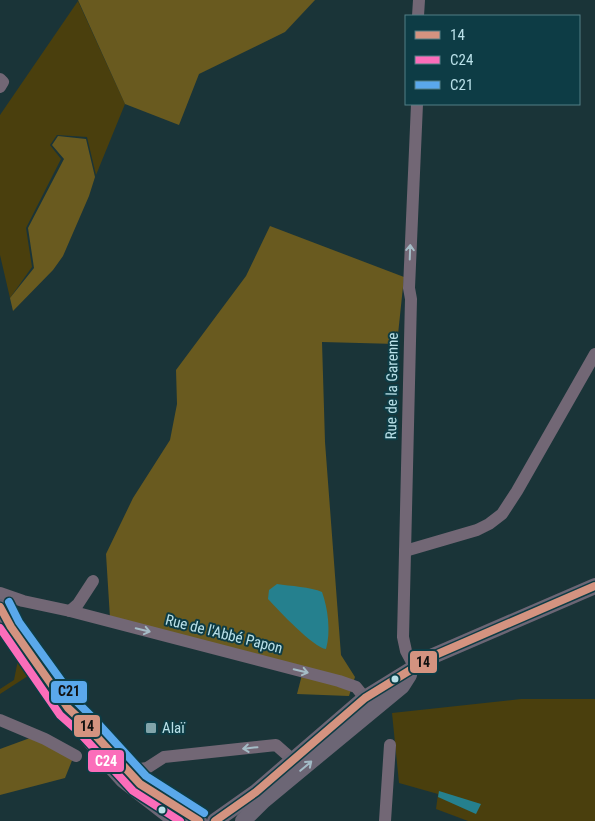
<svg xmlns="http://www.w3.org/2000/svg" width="595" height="821" font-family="'Roboto Condensed',sans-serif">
<rect width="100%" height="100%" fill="#1a3438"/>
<g fill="#4a3f0d">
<path d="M78,1L125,104L96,175L87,137L57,135L50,145L61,159L26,228L32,267L10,298L0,255V115Z"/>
<path d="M19,655L31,674L0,694V689L14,680Z"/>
<path d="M521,699H595V821H468L436,809L438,794L399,783L392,713Z"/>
</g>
<g fill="#695a1f">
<path d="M78,0H315L285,32L199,74L179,125L125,104Z"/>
<path d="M58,136L86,139L95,177L89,196L63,256L53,270L13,311L10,298L34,268L28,228L64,159L52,145Z"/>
<path d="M270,226L404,277L397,344L322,342L325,442L341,655L355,677L349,696L297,694L304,667L110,618L106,554L133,498L170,440L177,404L176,370L246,276Z"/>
<path d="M30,738L73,758L65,778L0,795V749Z"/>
</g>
<g fill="#25808e">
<path d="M277,584C290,586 311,587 322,592C328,608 331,633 326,649C314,648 278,610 268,599L269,590Z"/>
<path d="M439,791L481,804L476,814L438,797Z"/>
</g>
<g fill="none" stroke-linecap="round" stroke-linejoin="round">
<g stroke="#726775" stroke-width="12">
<path d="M418,16L419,0"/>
<path d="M0,79L3,82L0,87"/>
<path d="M405,551L477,530L489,524L502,514L517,491L595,354"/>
<path d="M0,593L23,601L70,611L339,681L356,687L365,698"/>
<path d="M70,611L78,604L93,581"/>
<path d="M414,666L406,651L403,637L411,299L409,288L417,104"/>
<path d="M0,720L45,739L76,756"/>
<path d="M126,771L147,768L164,757L276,745L293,760"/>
<path d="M385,821L390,745"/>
</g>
<g stroke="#6c6675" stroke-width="16">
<path d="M0,607L9,623L80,728L114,770L123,780L176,821"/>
<path d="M156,794L199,821"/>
<path d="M215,821L256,792L365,698L433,656L595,586"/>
<path d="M243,821L263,801L402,686L409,675"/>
</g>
<defs>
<g id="bus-1">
<path d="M0,607L11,627L68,708L85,724L140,784L199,821"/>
<path d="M215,821L256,792L365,698L433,656L595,586"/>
</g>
<path id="bus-2" d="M0,628L60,715L78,731L133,791L180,821"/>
<path id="bus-3" d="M9,602L19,622L76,701L92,717L146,776L204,813"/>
</defs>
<use href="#bus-1" stroke="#0d3c45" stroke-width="11"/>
<use href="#bus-2" stroke="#0d3c45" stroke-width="11"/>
<use href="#bus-3" stroke="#0d3c45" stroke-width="11"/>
<use href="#bus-1" stroke="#d49380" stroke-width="8"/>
<use href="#bus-2" stroke="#fb6dba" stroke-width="8"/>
<use href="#bus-3" stroke="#5aa8eb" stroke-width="8"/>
</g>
<defs><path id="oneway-shaft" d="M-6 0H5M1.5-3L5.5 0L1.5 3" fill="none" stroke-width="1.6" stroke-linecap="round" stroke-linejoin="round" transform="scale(1.25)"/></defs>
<g stroke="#a4bcc6">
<use href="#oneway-shaft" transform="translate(410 252) rotate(-88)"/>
<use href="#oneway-shaft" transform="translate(143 630) rotate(14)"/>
<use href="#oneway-shaft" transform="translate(301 671) rotate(14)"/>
<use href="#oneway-shaft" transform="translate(250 748) rotate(174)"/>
</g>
<use stroke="#a2bbc6" href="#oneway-shaft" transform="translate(306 766) rotate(-40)"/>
<g fill="#b9e0e8" stroke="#0d3c45" stroke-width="2">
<circle cx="395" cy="679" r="4.5"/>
<circle cx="162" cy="810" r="4.5"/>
</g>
<rect fill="#81a4aa" stroke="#0d3c45" stroke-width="2" x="145" y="722" width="12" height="12" rx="2.5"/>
<g text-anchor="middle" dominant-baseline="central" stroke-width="4" stroke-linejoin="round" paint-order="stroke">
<g font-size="15" fill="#b9e0e8" stroke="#0d3c45">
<text transform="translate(392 386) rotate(-89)">Rue de la Garenne</text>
<text transform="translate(224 634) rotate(14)">Rue de l'Abbé Papon</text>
</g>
<g font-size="15" fill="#b9e0e8" stroke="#0d3c45" text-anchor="start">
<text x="162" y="728">Alaï</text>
</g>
</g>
<g stroke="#0d3c45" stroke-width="2">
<rect x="409" y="650" width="29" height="24" rx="5" fill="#d49380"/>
<rect x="50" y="680" width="38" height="24" rx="5" fill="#5aa8eb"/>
<rect x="73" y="714" width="28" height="24" rx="5" fill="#d49380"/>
<rect x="87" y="749" width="38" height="24" rx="5" fill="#fb6dba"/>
</g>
<g font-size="14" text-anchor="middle" font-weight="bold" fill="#fff">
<text x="106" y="766">C24</text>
</g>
<g font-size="14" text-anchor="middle" font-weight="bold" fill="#111">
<text x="423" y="667">14</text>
<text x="69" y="696">C21</text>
<text x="87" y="731">14</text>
</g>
<rect x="405" y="15" width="175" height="90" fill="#0d3c45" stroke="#527e86"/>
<rect x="415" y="31" width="25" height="8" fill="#d49380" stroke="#527e86"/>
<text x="450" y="40" font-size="15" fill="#b9e0e8">14</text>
<rect x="415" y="56" width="25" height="8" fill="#fb6dba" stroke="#527e86"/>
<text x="450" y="65" font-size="15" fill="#b9e0e8">C24</text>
<rect x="415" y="81" width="25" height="8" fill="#5aa8eb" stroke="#527e86"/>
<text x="450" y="90" font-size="15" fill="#b9e0e8">C21</text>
</svg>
